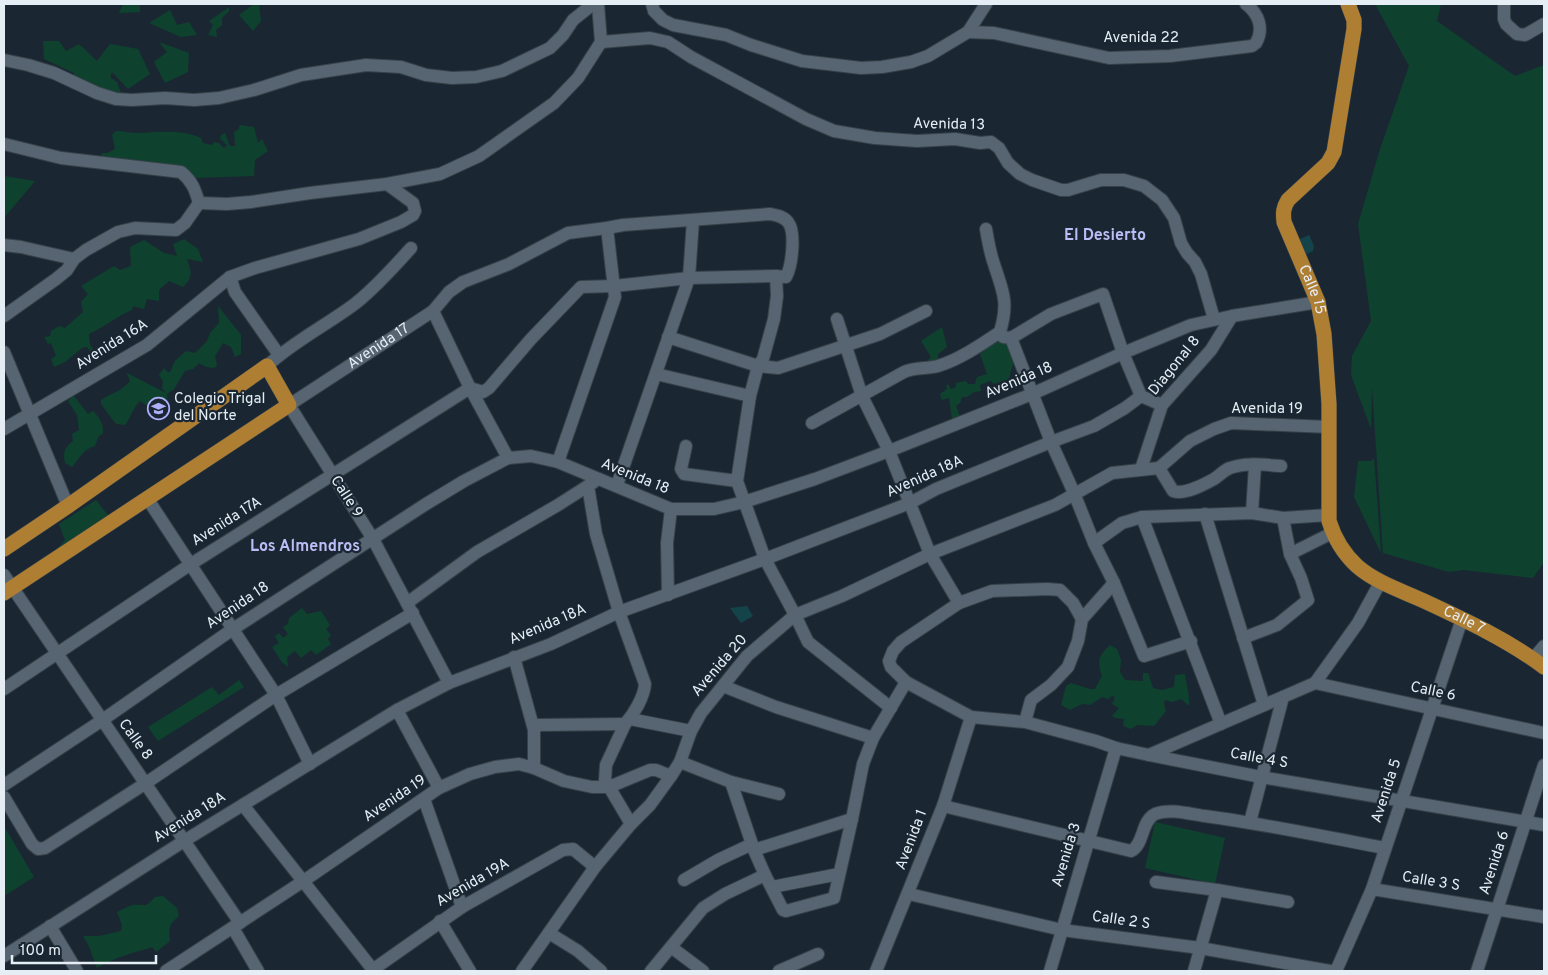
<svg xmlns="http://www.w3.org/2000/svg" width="1548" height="975" font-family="Overpass,sans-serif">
<rect width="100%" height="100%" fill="#1a2732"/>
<g fill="#0e422e">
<path d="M123,4H140V12L119,13Z"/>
<path d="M254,4H259L261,21L253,31L239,15Z"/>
<path d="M1375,4H1441L1437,21L1515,76L1544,65V562L1533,578L1464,570L1449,572L1383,553L1372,387L1371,429L1351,375L1352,356L1371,321L1358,224L1380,149L1409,66Z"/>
<path d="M229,7V11L222,18V25L216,30L217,37L208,35L213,25L209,21Z"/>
<path d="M170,10L177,25L189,22L197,35L181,37L149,23Z"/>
<path d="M43,41H59L66,51L79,44L97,61L110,44L138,49L150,74L128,89L112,72L110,77L117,82L121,93L108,97L91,84L71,88L74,73L44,59Z"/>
<path d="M159,42L189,53L188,72L165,83L154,62L167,52Z"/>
<path d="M240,125L254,127L258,143L262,139L268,151L255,160L254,176L194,178L101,161L102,153H107L115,149L112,135L116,131C123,131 129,133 136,133C157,132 182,129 201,138L203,143L212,145L214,142L219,143L224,148L227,145L220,139L221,135L225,133L230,146H235L234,132L238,130Z"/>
<path d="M4,176L35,181L4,218Z"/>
<path d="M184,239L198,249L203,262L187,259C191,272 194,276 183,287L169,281L159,290V301L147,299L144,309L133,306L132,310C117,316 104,327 89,334L90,345L94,350L91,352L87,347L82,348L65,362L54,367L51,359L56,356L51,343L48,344L44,337L50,336L51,331L59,326L65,328L83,312L81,302L88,294L81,286L114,266L120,270L131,266L130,247L144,240L164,253L177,256L173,244Z"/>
<path d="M218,306L241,335V354L235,357L231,347L223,343L215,356L217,366L214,368L206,367L199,363L193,369L185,371L174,389L167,394L168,405C161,403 157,403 151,408L140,401C133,408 131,417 125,425L116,424L101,404V400C112,392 120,393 130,381L127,373L166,393L162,388L163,381L159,375L164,368L167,372H170L175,361L186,351L195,353L207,341L210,333L219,323Z"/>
<path d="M942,327L947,347L938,354V363L924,364L931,357L921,341Z"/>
<path d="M999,338L1016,354L1010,374L1009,383L1006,380L994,384L990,381L980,385L981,391L974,392L967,397H962L960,403L956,406L960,417L952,419L949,398L942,400L940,394L947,389L946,386L948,384L951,389L956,387V383L966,381L968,384H975L977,377L987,374L980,354Z"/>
<path d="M73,395L88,414L93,411C99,417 104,424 103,433L98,437L95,446C83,449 79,459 72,467L65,463C63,452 64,448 73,441L72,434L79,430L77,415L68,401Z"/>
<path d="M1374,458L1381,553L1354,497L1358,461H1371Z"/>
<path d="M96,500L111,519L54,552L65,540L59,524Z"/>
<path d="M302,608L307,614L321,611L330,625L326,629L331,635L328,639L331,644L316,655L311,650L301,658L295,651L287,657L288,667L282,662L272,647L279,643L275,636L279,633L283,638L288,634L283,627L288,624L289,618Z"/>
<path d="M1110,645L1117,649L1121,660L1120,672L1125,680L1143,681V673H1148L1153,688L1162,690L1174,687L1175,675L1185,674C1186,685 1190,695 1189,706L1181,699L1172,702L1165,700L1164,704L1166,711L1154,726L1137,725L1131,729L1123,726L1124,719L1116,718L1112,716L1119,708L1112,704L1115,697L1112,696L1108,699L1102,697L1090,705L1082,704L1070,710L1061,705L1066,686L1071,683L1090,689H1095L1102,676C1097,660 1098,657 1110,645Z"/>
<path d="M239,680L244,687L158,741L148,727L212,687L219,695Z"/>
<path d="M1155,822L1225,838L1215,884L1145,868Z"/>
<path d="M4,826L34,877L4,896Z"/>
<path d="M163,896L177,908L179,916C169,924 168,929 170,941L156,952L152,947L150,948C131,953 114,958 97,968C92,956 90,946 83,936H99L121,931L122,925L117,912C122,910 128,906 133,905C147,904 144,909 155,897Z"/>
</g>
<g fill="#14444a">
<path d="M1309,235L1314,246L1313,251L1305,255L1298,240Z"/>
<path d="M747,606L753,616L741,623L730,608Z"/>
</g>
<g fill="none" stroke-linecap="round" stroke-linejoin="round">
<defs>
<g id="minor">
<path d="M652,4L654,11L663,20L673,25L726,35L751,45L802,61L861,68L882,67L911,62L928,56L968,32L986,4"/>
<path d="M1504,4V19L1506,24L1517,34L1525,35L1544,24"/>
<path d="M968,32L994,33L1109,58L1170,56L1252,46L1256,43C1264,29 1259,14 1246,4"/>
<path d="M601,42L650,38L668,42L691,57L806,119L834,131L875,138L917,141L955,139L980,143L991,142L999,148L1008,163L1020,174L1032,180L1061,190H1068L1101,180H1124L1144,186L1162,200L1174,218L1181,243L1187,253L1195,262L1201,274L1214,319"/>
<path d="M4,60L28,65L54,73L97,93L116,99L132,100L165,98L194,100L219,98L254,90L301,75L366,65L401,67L426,75L452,78L476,77L502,71L550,48L563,35L573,20L593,4"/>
<path d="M4,144L61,158L181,172C192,181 195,189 199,203"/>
<path d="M199,203L227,204L251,202L310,193L387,184L440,174L479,156L554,103L578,78L601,42L598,4"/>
<path d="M986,229C988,241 990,253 994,264C1003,292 1009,302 1000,332L1003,337L1011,338L1051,442L1074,493L1094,543L1114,583L1144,656L1191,641"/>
<path d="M4,245L21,247L74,259"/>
<path d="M230,277L235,292L279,355"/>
<path d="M433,311L470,388L508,458"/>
<path d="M4,316L56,279L67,270L74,259L86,250L118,232L135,228L176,230L185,223L199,203"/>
<path d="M837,319L862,396L889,451L930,554L959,603"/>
<path d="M668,337L758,366L778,368L880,334L926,311"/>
<path d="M1011,338L1051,314L1103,294L1123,353L1141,396L1162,405"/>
<path d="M4,352L68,506"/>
<path d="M267,366C294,341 327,325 356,303C376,287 394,267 411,248"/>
<path d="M656,374L750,396"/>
<path d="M470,388L483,392L489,388L531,339L581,287L614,286L689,278L776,276"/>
<path d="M812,423L904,372C915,367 927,369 938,366C959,360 982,344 1000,332"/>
<path d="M4,429L147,345L230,277L255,268L359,239L401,222L413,215L415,211L413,203L387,184"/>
<path d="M686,446L681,469L684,474L737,481"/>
<path d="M558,462L615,297L607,228"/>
<path d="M1159,468L1190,441L1214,429L1231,423L1329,427"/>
<path d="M1159,468L1173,491C1185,495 1203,485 1214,479C1219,476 1224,470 1230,468C1245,462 1265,465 1281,466"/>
<path d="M1141,469L1162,405L1211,350L1232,316"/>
<path d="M617,485L689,278L693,220"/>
<path d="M588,486L596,534L619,612L645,684C644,697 634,714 625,724L606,765L605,780L631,824"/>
<path d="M147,498L276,695L310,764"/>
<path d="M1252,513L1255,465"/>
<path d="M1205,514L1264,705"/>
<path d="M1142,517L1221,724"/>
<path d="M1094,543L1122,523L1142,517L1252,513L1283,518L1328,515"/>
<path d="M1290,554L1332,533"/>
<path d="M4,575C82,691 161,807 240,923"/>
<path d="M668,595L667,543L671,509"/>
<path d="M407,603L477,552L558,505L594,482"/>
<path d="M1082,619L1073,603L1060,590L1047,589L992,591L959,603L901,642L893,651L889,661L891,667L906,682L971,717L1025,722L1096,741L1116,748L1149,755L1261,777L1544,825"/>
<path d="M1243,638L1277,625L1308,600L1301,578L1290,554L1283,518"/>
<path d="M514,657L534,730"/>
<path d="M1533,659L1544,646"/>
<path id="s1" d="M449,683L373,539L289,405L433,311L449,292L463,282L509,264L568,233L607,228L623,225L770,214C776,215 783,216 788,222C796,232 792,266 786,277L776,276L777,296L774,319L763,359L758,366L750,396L737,481L765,559L795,615L808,642L891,708"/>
<path d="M1315,683L1544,733"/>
<path d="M723,686L776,707L873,738"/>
<path d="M4,689L191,564L470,388"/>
<path d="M397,710L439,788"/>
<path d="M630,719L691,731"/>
<path d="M1025,722L1031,700L1051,685L1068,667L1078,641L1082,619L1114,583"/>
<path d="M1149,755L1315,683L1358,623L1381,581"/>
<path d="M680,762L731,782L779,794"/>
<path d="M534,768V730L538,725L625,724"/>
<path d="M731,782L754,850L765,875L783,910L786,911L834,898L852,819L863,764L873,738L906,682"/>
<path d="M4,785L101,721L233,629L426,504L464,481L508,458L531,456L558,462L671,509H714L744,502L815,479L889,451L1032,394L1123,353L1191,325L1232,316L1318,302"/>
<path d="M4,797L32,844L38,849L45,848L146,783L276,695L413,613"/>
<path d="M424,799L462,907"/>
<path d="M243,805L374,971"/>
<path d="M943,806L1131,851C1144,845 1141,821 1155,814C1169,808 1190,814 1205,816C1265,824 1325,837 1385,848"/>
<path d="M1250,822L1283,697"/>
<path d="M754,850L852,819"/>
<path d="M684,880L718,860L752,844"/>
<path d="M1156,882L1217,890L1288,902"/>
<path d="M772,887L839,874"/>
<path d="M1372,889L1544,917"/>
<path d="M909,894L1062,930L1200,948L1330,971"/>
<path d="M440,921L470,971"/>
<path d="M50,926L77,971"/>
<path d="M233,928L258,971"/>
<path d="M549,933L578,951L601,971"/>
<path d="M671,947L703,971"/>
<path d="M4,956L184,841L397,710L449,683L551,644L619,612L765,559L910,503L936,489L1051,442L1094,426L1125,408L1141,396"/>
<path d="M166,971L302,882L439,788L470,774L495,767L519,764L534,768L564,781L592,787H609L650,770H656L671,776"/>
<path d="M371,971L462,907L563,850L573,849L595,867"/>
<path d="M522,971L595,867L631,824L650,805L671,776L680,762L691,731L701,713L747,656L795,615L842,596L930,554L1055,505L1112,473L1159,468"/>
<path d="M651,971L703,908L725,894L765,875"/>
<path d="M779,971L818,954"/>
<path d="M876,971L943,806L971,717"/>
<path d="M1050,971L1116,748"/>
<path d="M1194,971L1217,890"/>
<path d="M1336,971L1372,889L1462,619"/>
<path d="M1477,971L1544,765"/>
</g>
<g id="major">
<path id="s2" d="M1348,4L1354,20V29L1334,152L1328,163L1288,200C1283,208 1283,213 1284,222L1318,302L1324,334L1329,404V521C1334,537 1344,554 1357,566C1375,582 1402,591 1424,601C1465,620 1508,640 1544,667"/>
<path d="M4,549L68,506L267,366L289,405L4,593"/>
</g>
</defs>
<use href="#minor" stroke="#364149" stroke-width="14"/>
<use href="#major" stroke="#364149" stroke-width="16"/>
<use href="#minor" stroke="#566571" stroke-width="12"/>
<use href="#major" stroke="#ae7e33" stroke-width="15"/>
</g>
<defs>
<symbol id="school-ring" viewBox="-11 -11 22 22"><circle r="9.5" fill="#1a2732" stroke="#afaefa" stroke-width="1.5"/><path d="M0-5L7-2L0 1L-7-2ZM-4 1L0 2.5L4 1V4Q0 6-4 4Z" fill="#afaefa"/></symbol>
</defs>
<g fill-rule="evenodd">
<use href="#school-ring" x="146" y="396" width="25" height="25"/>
</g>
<g text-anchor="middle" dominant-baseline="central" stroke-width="4.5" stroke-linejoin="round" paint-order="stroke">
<g font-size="15" fill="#e5edf5" stroke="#1a2732">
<text x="1141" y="38">Avenida 22</text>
<text transform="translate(949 125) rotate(1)">Avenida 13</text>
<text stroke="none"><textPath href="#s2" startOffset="314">Calle 15</textPath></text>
<text transform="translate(112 345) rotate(-32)">Avenida 16A</text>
<text stroke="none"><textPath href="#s1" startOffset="428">Avenida 17</textPath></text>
<text transform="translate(1175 366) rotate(-51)">Diagonal 8</text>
<text transform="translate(1019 381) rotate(-23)">Avenida 18</text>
<text x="1267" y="409">Avenida 19</text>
<text transform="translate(635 477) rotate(22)">Avenida 18</text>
<text transform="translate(925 477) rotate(-24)">Avenida 18A</text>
<text transform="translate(346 497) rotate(57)">Calle 9</text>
<text transform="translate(227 522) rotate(-32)">Avenida 17A</text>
<text transform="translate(238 606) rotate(-34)">Avenida 18</text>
<text stroke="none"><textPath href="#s2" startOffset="721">Calle 7</textPath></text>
<text transform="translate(548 625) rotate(-23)">Avenida 18A</text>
<text transform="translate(720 666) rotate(-49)">Avenida 20</text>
<text transform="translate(1433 692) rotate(12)">Calle 6</text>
<text transform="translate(135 740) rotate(54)">Calle 8</text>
<text transform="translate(1259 759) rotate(10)">Calle 4 S</text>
<text transform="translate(1387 791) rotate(-72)">Avenida 5</text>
<text transform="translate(395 799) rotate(-34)">Avenida 19</text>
<text transform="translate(190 818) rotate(-32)">Avenida 18A</text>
<text transform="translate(912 840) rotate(-69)">Avenida 1</text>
<text transform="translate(1067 855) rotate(-73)">Avenida 3</text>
<text transform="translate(1495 863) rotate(-72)">Avenida 6</text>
<text transform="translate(1431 882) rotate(9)">Calle 3 S</text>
<text transform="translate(473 883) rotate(-30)">Avenida 19A</text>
<text transform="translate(1121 921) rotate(8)">Calle 2 S</text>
</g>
<g font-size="15" fill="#e5edf5" stroke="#1a2732" text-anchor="start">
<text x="174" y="399">Colegio Trigal<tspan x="174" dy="17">del Norte</tspan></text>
</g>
<g font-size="16" font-weight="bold" fill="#bcbdf6" stroke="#1a2732">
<text x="1105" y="236">El Desierto</text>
<text x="305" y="547">Los Almendros</text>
</g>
</g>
<rect width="1548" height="975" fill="none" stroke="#e5edf5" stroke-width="10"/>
<path d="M12 955v8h144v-8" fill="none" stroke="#e5edf5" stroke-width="2.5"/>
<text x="20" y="955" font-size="15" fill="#e5edf5" stroke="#1a2732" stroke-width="4" paint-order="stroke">100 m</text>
</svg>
